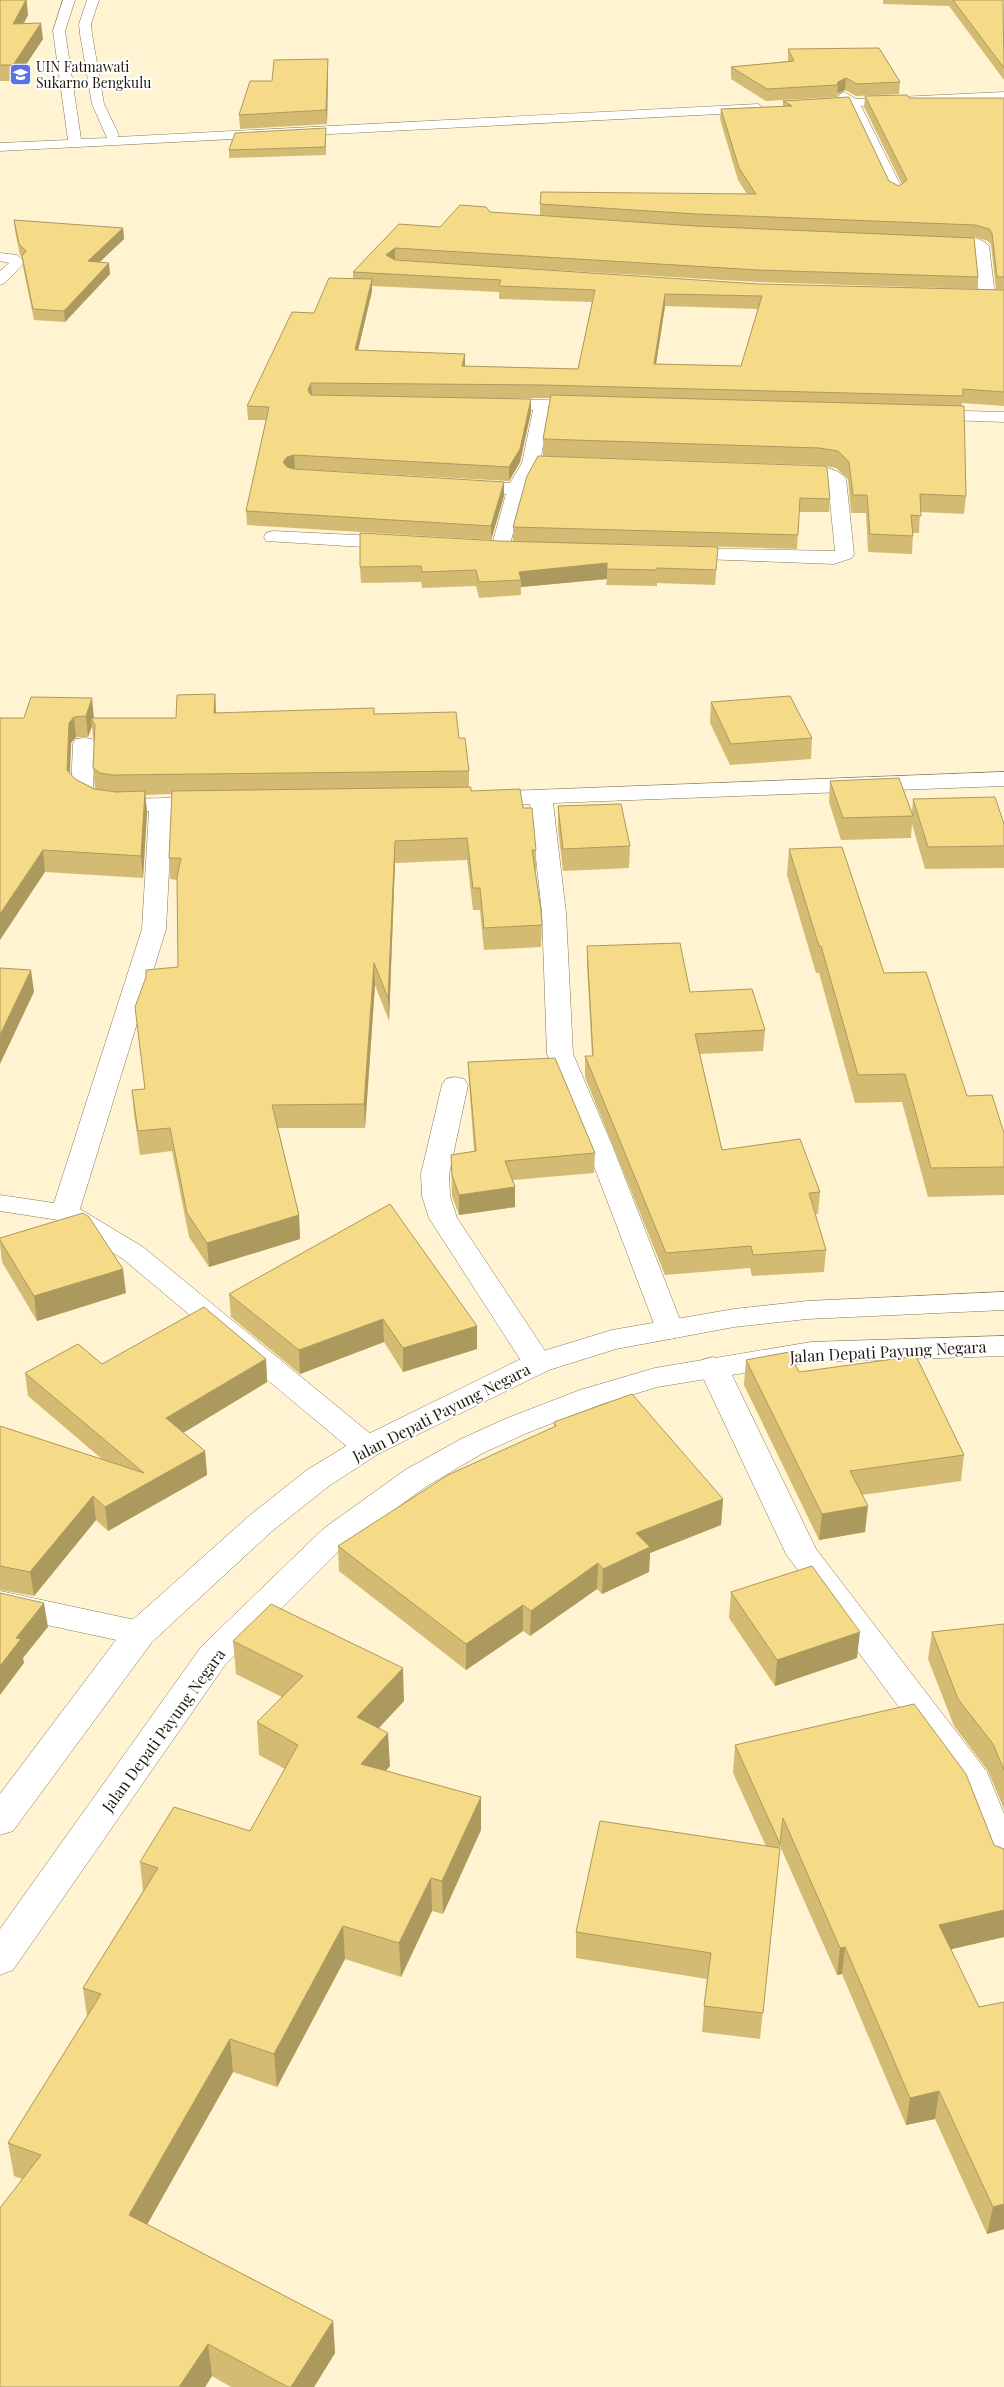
<svg xmlns="http://www.w3.org/2000/svg" width="1004" height="2387" font-family="'Playfair Display',serif">
<rect width="100%" height="100%" fill="#fff3d1"/>
<g fill="none" stroke-linecap="round" stroke-linejoin="round">
<defs>
<g id="minor">
<path d="M63,0H75L65,31L81,139L107,138L92,104L80,34L79,24L87,0H99L91,24L92,34L104,104L119,135L117,137L758,104L764,108L758,112L0,151V143L68,140L53,31Z"/>
<path d="M844,92L856,99L1004,92V100L861,106L904,192L897,196L890,192L849,107L813,109L807,105L813,101L841,100L838,96Z"/>
<path d="M937,236C951,237 980,234 989,246L995,296L992,299H982L979,296L975,248L932,243L930,240L932,237Z"/>
<path d="M0,253L17,255L25,262L5,283L0,285V271L9,263L0,261Z"/>
<path d="M493,399L588,401L594,402L596,406L594,410L588,411L549,410L540,463L525,489L509,548L507,552H493L491,548L506,494L466,491L460,490L457,486L460,482L466,481L510,483L522,463L533,410L487,408L485,404L487,400Z"/>
<path d="M926,410L1004,412V422L920,419L918,415L920,411Z"/>
<path d="M791,466C807,466 836,464 846,479L854,554L852,558L834,564L675,558L673,554L675,550L682,548L835,551L828,481L821,478L785,475L782,471L785,467Z"/>
<path d="M273,531L396,537L403,539L405,543L403,547L396,549L266,541L264,537L266,533Z"/>
<path d="M84,738L92,739L95,744L93,789C116,804 180,797 208,795L216,797L219,802L216,807L172,810L166,929L80,1209L143,1247L378,1440L382,1447L378,1454L367,1457L356,1454L123,1259L71,1226L58,1220L0,1211V1195L54,1203L142,929L149,811C126,811 86,812 71,791L73,744L76,739Z"/>
<path d="M1004,772V786L553,803L566,913L573,1054L612,1145L684,1330L679,1337L669,1339L659,1337L586,1145L547,1054L542,913L530,804L483,806L475,804L472,799L475,794L483,792Z"/>
<path d="M455,1077L464,1079L468,1085L449,1174L450,1196L457,1218L553,1363L549,1370L538,1373L527,1370L429,1218L422,1196L421,1174L442,1085L446,1079Z"/>
<path d="M713,1357L724,1360L728,1367L816,1549L987,1772L1004,1814V1877L991,1872L986,1862L958,1787L786,1554L698,1367L702,1360Z"/>
<path d="M0,1591L140,1621L152,1624L157,1633L152,1642L140,1645L0,1615Z"/>
</g>
<g id="trunk">
<path d="M1004,1292V1310L807,1319L734,1327L616,1349L549,1370L378,1454L329,1486L271,1532L152,1642L13,1831L0,1835V1794L128,1624L249,1516L307,1470L356,1440L527,1356L612,1330L734,1309L807,1301Z"/>
<path d="M1004,1336V1356L811,1362L657,1387L602,1404L527,1433L483,1453L427,1486L345,1545L225,1665L13,1970L0,1975V1929L201,1647L323,1529L405,1470L461,1439L505,1419L580,1390L655,1368L811,1342Z"/>
</g>
</defs>
<use href="#minor" stroke="#83795a" stroke-width="1"/>
<use href="#trunk" stroke="#83795a" stroke-width="1"/>
<use href="#minor" fill="#fff" fill-rule="evenodd"/>
<use href="#trunk" fill="#fff" fill-rule="evenodd"/>
</g>
<g fill="#d3bb74" fill-rule="evenodd">
<path d="M0,0H27L28,15L24,23L43,39L15,81H0Z"/>
<path d="M883,0H1003L1004,80L949,6L883,4Z"/>
<path d="M788,49L900,82L899,94L856,96L845,90L837,94V97L766,101L731,79V67L788,61Z"/>
<path d="M328,59V72L327,124L240,129L239,115Z"/>
<path d="M865,96L909,98H1004V290L996,289L991,245L988,241L974,237L978,277L977,289L757,282L469,265L758,284L1004,290V406L962,403L966,496L964,514L920,512L919,533H913L912,554L868,552L866,513H851L848,479L836,468L818,465L543,456V439L550,398H471L531,412L520,462L509,481L295,469L504,496L491,540L247,525L246,511L266,420H248L247,406L314,313L353,278V272L399,224L440,227L490,212L540,216V204L747,194L738,180L720,119L721,109L783,106V101L849,97L889,181L899,186L902,184L864,107ZM372,286L499,292V299L592,302L578,369L465,366L358,350L372,291ZM665,306L758,309L741,366L656,364Z"/>
<path d="M326,136V155L229,158V150Z"/>
<path d="M14,220L123,228L124,239L100,262L110,274L65,322L34,320L23,267L22,257L20,255L15,231Z"/>
<path d="M527,476L830,499L829,512H799L797,549L628,544L717,562L715,585L657,583V586L606,585L607,579L521,587V595L479,598L476,586L422,588L421,582L361,583L360,567L513,541V527Z"/>
<path d="M215,694L216,713L374,714L459,738L469,771V787L471,791L523,808L536,850V872H535L542,925L541,947L484,950L480,910H473L467,860L395,863L389,1021L375,985L365,1128H278L299,1215L300,1239L209,1267L189,1237L172,1151L140,1155L134,1114L132,1090L145,1089L135,1007L178,967L177,880L170,879L169,858L172,794L145,795L147,812L143,878L45,872L24,718L31,697L94,718H176ZM92,726L93,738L94,740L93,768L95,788L96,789L75,779L70,774L71,743L76,737H88Z"/>
<path d="M711,702L812,738L811,759L730,765L710,723Z"/>
<path d="M830,781L912,813L913,799L1004,824V868L925,869L912,824L911,838L841,840L829,802Z"/>
<path d="M558,806L630,846L629,868L563,871L558,828Z"/>
<path d="M789,849L884,973L967,1096L1004,1133V1195L928,1197L902,1102L855,1103L819,973H816L787,875Z"/>
<path d="M587,946L690,992L765,1030L763,1051L700,1054L722,1150L820,1192L818,1214H815L826,1250L824,1272L752,1276L750,1268L665,1275L585,1077V1056H592L587,966Z"/>
<path d="M468,1062L595,1153L594,1173L513,1180L515,1187V1207L459,1215L452,1196L451,1155L474,1151L469,1082Z"/>
<path d="M0,1238L126,1293L37,1321L2,1262L0,1245Z"/>
<path d="M229,1294L477,1326V1349L403,1372L384,1342L300,1374L231,1317Z"/>
<path d="M266,1359L267,1382L183,1433L205,1451L207,1475L108,1531L96,1520L34,1596L0,1590V1426L103,1460L28,1396L25,1373L102,1364Z"/>
<path d="M746,1360L799,1372L964,1455L961,1481L862,1495L865,1532L819,1540L744,1385Z"/>
<path d="M554,1422L723,1499L721,1525L650,1553L649,1572L602,1594L597,1589L530,1636L523,1631L466,1670L339,1571L338,1546L554,1427Z"/>
<path d="M731,1592L857,1658L775,1686L729,1618Z"/>
<path d="M1004,1624V1809L988,1771L954,1726L928,1659L932,1632Z"/>
<path d="M233,1641L404,1701L379,1728L390,1766L385,1771L481,1797V1830L443,1914L432,1911L401,1977L345,1959L277,2087L233,2072L147,2224L333,2321L335,2353L314,2387H231L212,2376L205,2387H0L22,2179L14,2176L8,2143L87,2016L83,1988L143,1891L140,1862L250,1831L285,1769L259,1755L257,1722L282,1697L236,1674Z"/>
<path d="M735,1745L1004,1849V1937L951,1949L1004,2229L987,2234L935,2119L906,2125L842,1974L837,1975L780,1846L760,2039L702,2032L704,2006L707,1979L576,1958V1932L766,1846L733,1773Z"/>
</g>
<g fill="#ac995e">
<path d="M26,0L28,15L15,39L13,24Z"/>
<path d="M41,23L43,39L15,81L13,65Z"/>
<path d="M328,59V72L327,124L326,110Z"/>
<path d="M846,78L845,90L837,94V97L838,82Z"/>
<path d="M123,228L124,239L89,272L88,261Z"/>
<path d="M395,248V260L386,255Z"/>
<path d="M109,263L110,274L65,322L64,311Z"/>
<path d="M372,279V291L355,363V350Z"/>
<path d="M665,294V306L654,377V364Z"/>
<path d="M465,354V367L462,366Z"/>
<path d="M311,383L312,396L308,390Z"/>
<path d="M531,399V412L520,462L509,481V467Z"/>
<path d="M294,455L295,469L284,476L283,462L287,457Z"/>
<path d="M504,482V496L491,540V526Z"/>
<path d="M607,563V579L521,587V580L519,572Z"/>
<path d="M215,694L216,713H214Z"/>
<path d="M92,698L94,718H91L92,726L88,737L86,716Z"/>
<path d="M74,717L76,737L71,743L69,791L67,770L69,723Z"/>
<path d="M145,791L147,812L143,878L141,856Z"/>
<path d="M395,841V863L389,1021L388,998Z"/>
<path d="M43,850L45,872L0,940V914Z"/>
<path d="M374,963L375,985L365,1128L364,1104Z"/>
<path d="M31,970L34,992L0,1064V1035Z"/>
<path d="M515,1187V1207L459,1215V1195Z"/>
<path d="M299,1215L300,1239L209,1267L207,1243Z"/>
<path d="M123,1269L126,1293L37,1321L34,1296Z"/>
<path d="M383,1319L384,1342L300,1374L299,1350Z"/>
<path d="M477,1326V1349L403,1372V1348Z"/>
<path d="M266,1359L267,1382L168,1442L166,1418Z"/>
<path d="M205,1451L207,1475L108,1531L105,1507Z"/>
<path d="M93,1496L96,1520L34,1596L30,1572Z"/>
<path d="M723,1499L721,1525L650,1553L649,1572L602,1594L603,1569L636,1533Z"/>
<path d="M868,1506L865,1532L819,1540L822,1514Z"/>
<path d="M598,1563L597,1589L530,1636L531,1611Z"/>
<path d="M44,1603L48,1627L23,1658L24,1663L0,1695V1666L16,1638Z"/>
<path d="M523,1605V1631L466,1670V1644Z"/>
<path d="M860,1632L857,1658L775,1686L777,1660Z"/>
<path d="M403,1668L404,1701L359,1749L357,1717Z"/>
<path d="M388,1733L390,1766L362,1797L361,1764Z"/>
<path d="M481,1797V1830L443,1914L442,1881Z"/>
<path d="M431,1878L432,1911L401,1977L399,1943Z"/>
<path d="M1004,1910V1937L935,1953L939,1925Z"/>
<path d="M343,1926L345,1959L277,2087L274,2054Z"/>
<path d="M845,1947L842,1974L837,1975L840,1948Z"/>
<path d="M230,2039L233,2072L134,2248L129,2215Z"/>
<path d="M939,2091L935,2119L906,2125L910,2098Z"/>
<path d="M1004,2204V2229L987,2234L993,2207Z"/>
<path d="M333,2321L335,2353L314,2387H291Z"/>
<path d="M208,2344L212,2376L205,2387H179Z"/>
</g>
<g fill="#f5da87" stroke="#ac995e" fill-rule="evenodd">
<path d="M0,0H26L13,24L41,23L13,65H0Z"/>
<path d="M953,0H1003L1004,68Z"/>
<path d="M879,48L900,82L857,84L846,78L838,82L837,85L767,89L731,67L794,61L788,49Z"/>
<path d="M328,59L326,110L239,115L250,81H272L274,60Z"/>
<path d="M907,95L909,98H1004V277H997L992,233L989,229L975,225L696,214L540,204L541,192L756,194L739,168L721,109L792,106L783,101L849,97L889,181L899,186L907,180L865,96Z"/>
<path d="M326,128L325,147L229,150L235,133Z"/>
<path d="M460,205L486,207L490,212L695,226L974,238L978,277L758,270L395,248L386,255L395,260L758,284L1004,290V392L963,389V396L542,385L311,383L308,390L311,395L531,399L520,449L509,467L294,455L287,457L283,462L287,467L294,469L504,482L491,526L246,511L269,407L247,406L292,312L314,313L329,278L372,279L355,350L465,354L462,366L578,369L595,290L499,286L501,280L353,272L399,224L440,227ZM665,294L762,296L741,366L654,364Z"/>
<path d="M14,220L123,228L88,261L109,263L64,311L33,309L22,256L26,251L19,244Z"/>
<path d="M551,395L964,406L966,496L920,494L921,516L911,515L913,536L870,534L867,495H853L849,462L838,451L819,448L543,439Z"/>
<path d="M538,456L825,466L827,468L830,499L800,498L798,535L513,527L527,476Z"/>
<path d="M360,533L500,541L718,547L716,570L657,568V570L607,569V563L519,572L521,580L479,582L476,570L422,572L421,566L360,567Z"/>
<path d="M215,694L214,713L374,708V714L456,712L459,738H465L469,771L113,775L100,773L93,768L95,725L91,718H176L177,695Z"/>
<path d="M790,696L812,738L731,744L711,702Z"/>
<path d="M31,697L92,698L86,716L74,717L69,723L67,770L75,779L94,789L116,792L145,791L141,856L43,850L0,914V718H24Z"/>
<path d="M899,778L913,816L843,818L830,781Z"/>
<path d="M471,787V791L520,789L523,808H532L536,850H532L541,911L542,925L484,928L480,888H473L467,838L395,841L388,998L374,963L364,1104L272,1105L299,1215L207,1243L187,1213L170,1128L138,1131L132,1090L145,1089L135,1007L146,977V970L178,967L177,877L181,858H169L172,791Z"/>
<path d="M995,797L1004,824V846L928,847L913,799Z"/>
<path d="M621,804L630,846L563,849L558,806Z"/>
<path d="M842,847L884,973L926,972L967,1096L992,1095L1004,1133V1167L931,1168L905,1074L858,1075L821,946H819L789,849Z"/>
<path d="M680,943L690,992L752,989L765,1030L695,1034L722,1150L800,1139L820,1192L809,1193L826,1250L753,1255L751,1246L666,1253L585,1056H593L587,946Z"/>
<path d="M0,968L31,970L0,1035Z"/>
<path d="M555,1058L595,1153L505,1161L515,1187L459,1195L452,1175L451,1155L476,1151L468,1062Z"/>
<path d="M390,1204L477,1326L403,1348L383,1319L299,1350L229,1294Z"/>
<path d="M83,1213L89,1217L123,1269L34,1296L0,1240V1238Z"/>
<path d="M204,1307L266,1359L166,1418L205,1451L105,1507L93,1496L30,1572L0,1566V1426L144,1473L25,1373L78,1344L102,1364Z"/>
<path d="M789,1352L799,1372L916,1356L964,1455L850,1471L868,1506L822,1514L746,1360Z"/>
<path d="M632,1394L723,1499L636,1533L650,1547L603,1569L598,1563L531,1611L523,1605L466,1644L338,1546L448,1475L556,1426L554,1422Z"/>
<path d="M812,1566L860,1632L777,1660L731,1592Z"/>
<path d="M0,1593L44,1603L16,1638L21,1639L0,1666Z"/>
<path d="M271,1604L403,1668L357,1717L388,1733L361,1764L481,1797L442,1881L431,1878L399,1943L343,1926L274,2054L230,2039L129,2215L333,2321L291,2387H288L208,2344L179,2387H0V2208L41,2155L8,2143L101,1994L83,1988L158,1868L140,1862L174,1807L250,1831L298,1745L257,1722L303,1676L233,1641Z"/>
<path d="M1004,1624V1770L993,1744L958,1699L932,1632Z"/>
<path d="M914,1704L966,1774L994,1845L1004,1849V1910L939,1925L979,2007L1004,2002V2204L993,2207L939,2091L910,2098L845,1947L840,1948L783,1818L780,1844L735,1745Z"/>
<path d="M600,1821L780,1848L763,2013L704,2006L711,1953L576,1932Z"/>
</g>
<defs>
<symbol id="university-square" viewBox="-11 -11 22 22"><rect x="-9" y="-9" width="18" height="18" rx="4" fill="#5a70e6" stroke="#fff"/><path d="M0-5L7-2L0 1L-7-2ZM-4 1L0 2.5L4 1V4Q0 6-4 4Z" fill="#fff"/></symbol>
</defs>
<g fill-rule="evenodd">
<use href="#university-square" x="8" y="62" width="25" height="25"/>
</g>
<g text-anchor="middle" dominant-baseline="central" stroke-width="4" stroke-linejoin="round" paint-order="stroke">
<g font-size="14" fill="#1e1a0d" stroke="#fff" text-anchor="start">
<text x="36" y="66">UIN Fatmawati<tspan x="36" dy="16">Sukarno Bengkulu</tspan></text>
</g>
<g font-size="16" fill="#1e1a0d" stroke="#fff">
<text transform="translate(888 1351) rotate(-3)">Jalan Depati Payung Negara</text>
<text transform="translate(441 1412) rotate(-27)">Jalan Depati Payung Negara</text>
<text transform="translate(163 1730) rotate(-54)">Jalan Depati Payung Negara</text>
</g>
</g>
</svg>
